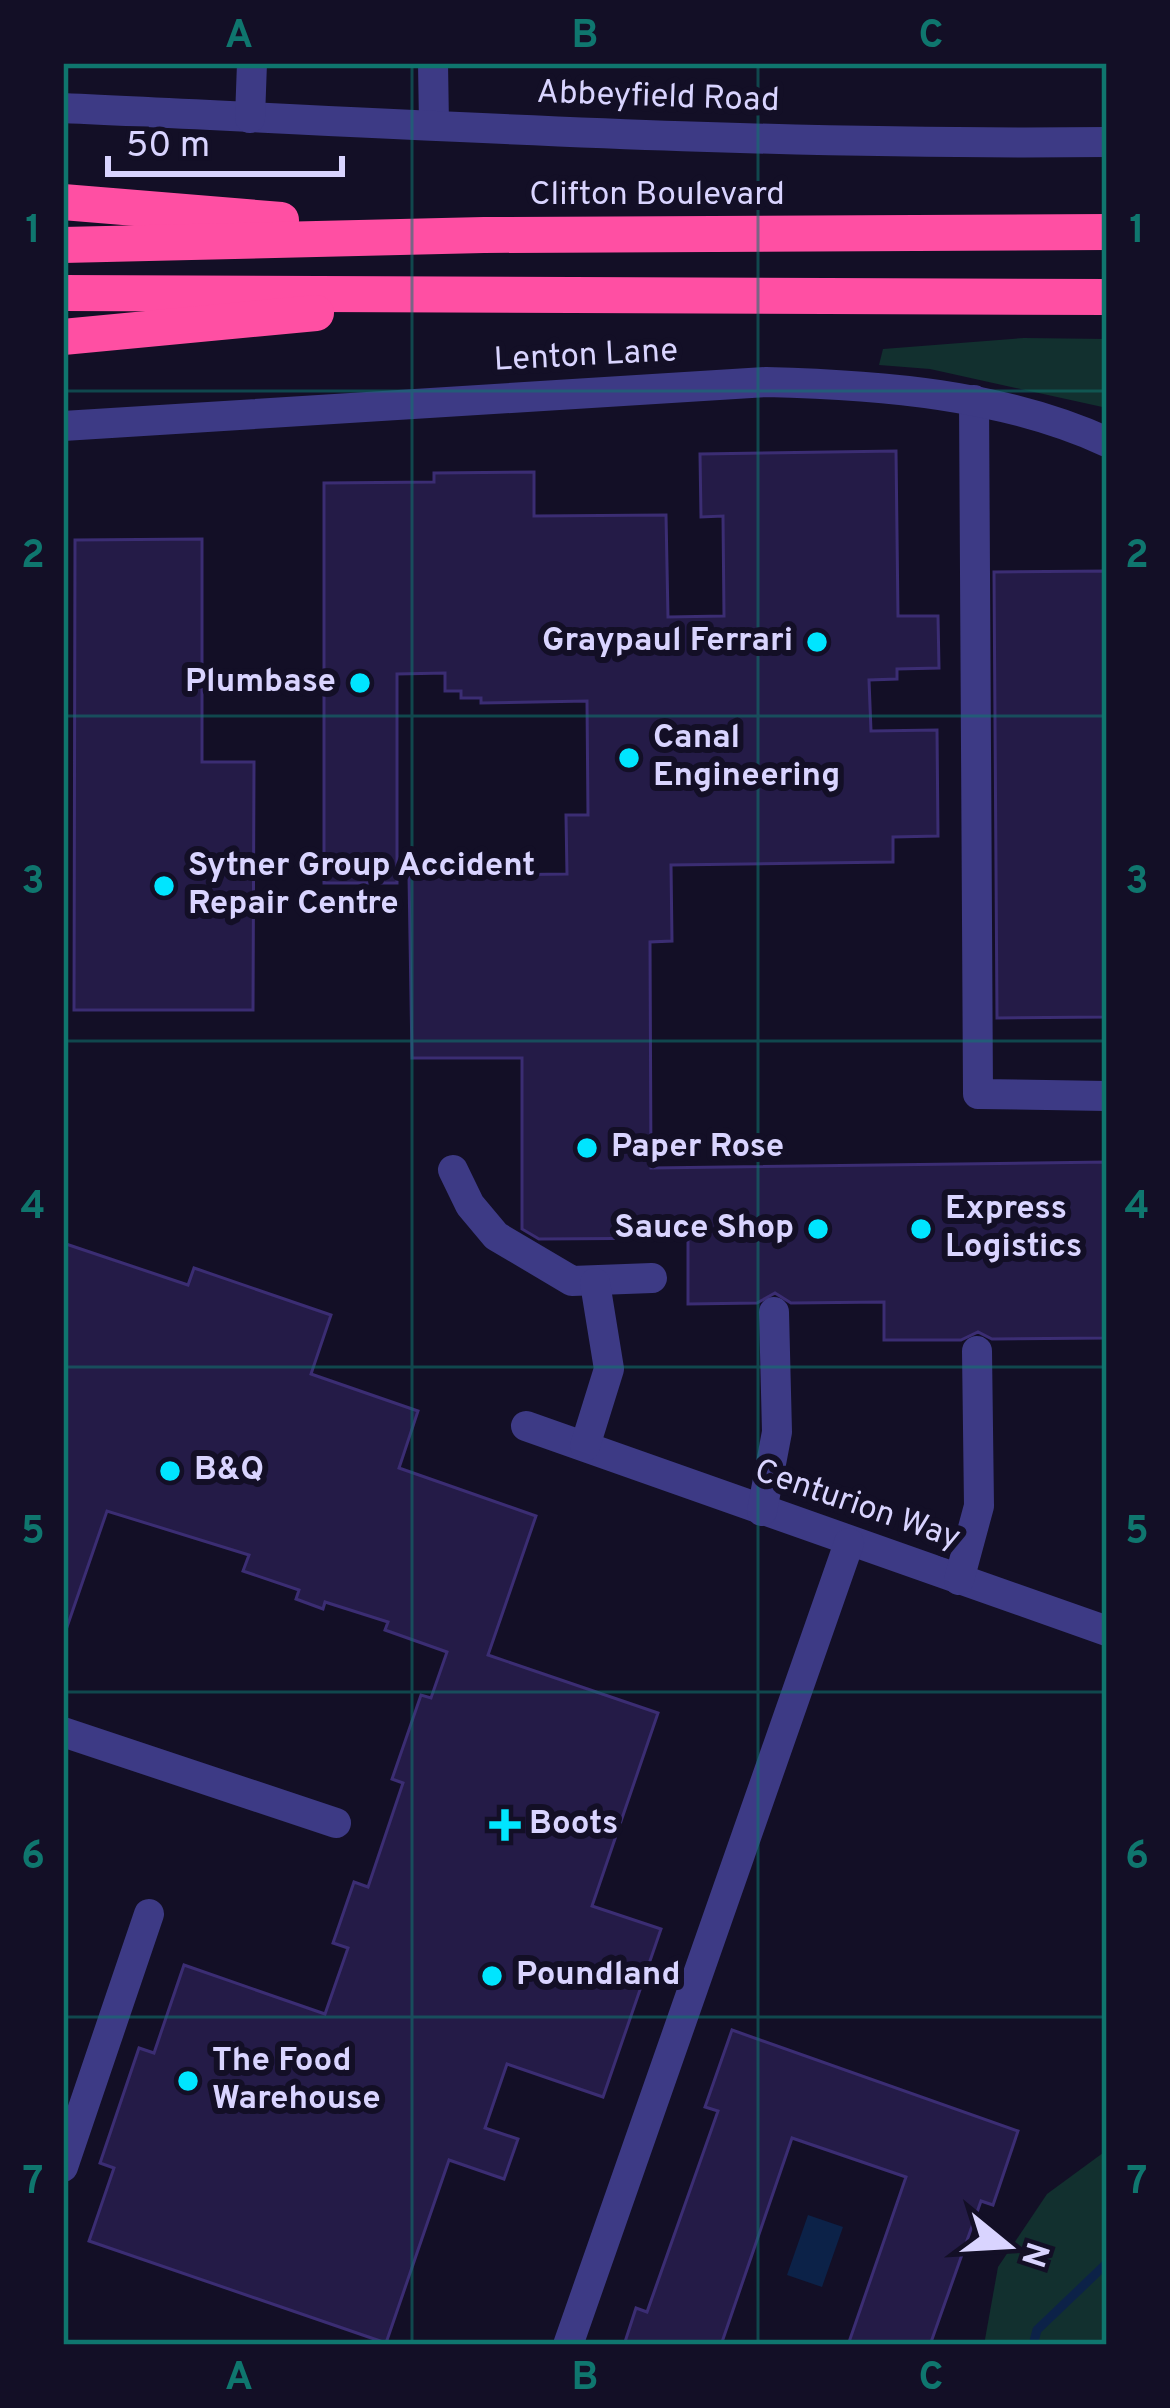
<svg xmlns="http://www.w3.org/2000/svg" width="1170" height="2408" font-family="Overpass,sans-serif">
<rect width="100%" height="100%" fill="#130f26"/>
<g fill="#12302f">
<path d="M1024,338L1107,339V408L930,369L879,365L883,349Z"/>
<path d="M1107,2150V2345H984L998,2267L1047,2194Z"/>
</g>
<path fill="#0c2248" d="M808,2215L843,2227L822,2287L787,2275Z"/>
<g fill="none" stroke-linecap="round" stroke-linejoin="round">
<path stroke="#0c2248" stroke-width="9" d="M1033,2345L1037,2330L1107,2263"/>
</g>
<g fill="#241b47" stroke="#3b2d73" stroke-width="3">
<path d="M896,451L898,616H938L939,668L897,669V679L869,680L871,731L937,730L938,836L893,837V862L671,865L672,941L650,942L651,1168L1107,1162V1338L992,1339L978,1332L961,1340H884V1302L791,1303L775,1293L757,1303L688,1304V1238L539,1239L522,1229V1058H412L409,876L567,874L566,815H588L587,701L481,703V698H461V691H445V673L397,674V883H324V483L434,482V473L534,472V516L666,515L668,617L724,616L723,516L701,517L700,454Z"/>
<path d="M202,539V762H254L253,1010H74L75,540Z"/>
<path d="M1107,571V1017L997,1018L994,572Z"/>
<path d="M63,1243L188,1285L194,1268L331,1315L311,1374L418,1411L399,1468L536,1516L488,1655L658,1713L592,1906L661,1929L603,2097L507,2064L485,2128L518,2139L504,2179L449,2160L386,2343L89,2241L114,2168L100,2163L139,2048L154,2053L184,1965L325,2014L348,1948L333,1943L354,1882L368,1887L403,1783L392,1779L421,1695L431,1698L447,1652L385,1630L388,1622L325,1602L323,1609L296,1599L299,1590L243,1571L249,1555L107,1511L67,1627H63Z"/>
<path d="M732,2030L1018,2131L993,2205L981,2201L930,2345H848L906,2177L792,2138L721,2345H624L636,2308L647,2312L718,2111L705,2107Z"/>
</g>
<g fill="none" stroke-linecap="round" stroke-linejoin="round">
<g stroke="#3d3a85" stroke-width="30">
<path d="M433,63L434,125"/>
<path d="M63,108C411,124 759,146 1107,142"/>
<path d="M250,118L252,63"/>
<path d="M974,400L978,1094L1107,1096"/>
<path d="M63,426L766,382C880,385 1002,394 1107,442"/>
<path d="M453,1170L470,1205L496,1236L572,1281L652,1278"/>
<path d="M526,1426L1107,1631"/>
<path d="M585,1446L609,1369L595,1283"/>
<path d="M762,1511L777,1432L774,1312"/>
<path d="M959,1580L979,1506L977,1351"/>
<path d="M63,1732L336,1823"/>
<path d="M63,2167L149,1914"/>
<path d="M568,2345L849,1543"/>
</g>
<g stroke="#ff4fa3" stroke-width="36">
<path d="M63,202L281,220"/>
<path d="M63,245L484,235L1107,232"/>
<path d="M63,293L1107,297"/>
<path d="M63,337L316,313"/>
</g>
</g>
<path fill="none" stroke="#0f766e" stroke-width="3" stroke-opacity="0.55" d="M412,63V2345M758,63V2345M63,391H1107M63,716H1107M63,1041H1107M63,1367H1107M63,1692H1107M63,2017H1107"/>
<g fill="#00e5ff" stroke="#130f26" stroke-width="4.5">
<circle cx="817" cy="642" r="12"/>
<circle cx="360" cy="683" r="12"/>
<circle cx="629" cy="758" r="12"/>
<circle cx="164" cy="886" r="12"/>
<circle cx="587" cy="1148" r="12"/>
<circle cx="818" cy="1229" r="12"/>
<circle cx="921" cy="1229" r="12"/>
<circle cx="170" cy="1471" r="12"/>
<path d="M499 1807h12v12h12v12h-12v12h-12v-12h-12v-12h12z"/>
<circle cx="492" cy="1976" r="12"/>
<circle cx="188" cy="2081" r="12"/>
</g>
<g text-anchor="middle" dominant-baseline="central" stroke-width="12" stroke-linejoin="round" paint-order="stroke">
<g font-size="33" fill="#d9d4ff" stroke="#130f26">
<text transform="translate(658 98) rotate(2)">Abbeyfield Road</text>
<text x="657" y="196">Clifton Boulevard</text>
<text transform="translate(586 357) rotate(-3)">Lenton Lane</text>
<text transform="translate(857 1506) rotate(19)">Centurion Way</text>
</g>
<g font-size="33" font-weight="bold" fill="#d9d4ff" stroke="#130f26" text-anchor="start">
<text x="793" y="642" text-anchor="end">Graypaul Ferrari</text>
<text x="336" y="683" text-anchor="end">Plumbase</text>
<text x="653" y="739">Canal<tspan x="653" dy="38">Engineering</tspan></text>
<text x="188" y="867">Sytner Group Accident<tspan x="188" dy="38">Repair Centre</tspan></text>
<text x="611" y="1148">Paper Rose</text>
<text x="945" y="1210">Express<tspan x="945" dy="38">Logistics</tspan></text>
<text x="794" y="1229" text-anchor="end">Sauce Shop</text>
<text x="194" y="1471">B&amp;Q</text>
<text x="529" y="1825">Boots</text>
<text x="516" y="1976">Poundland</text>
<text x="212" y="2062">The Food<tspan x="212" dy="38">Warehouse</tspan></text>
</g>
</g>
<rect width="1170" height="2408" fill="none" stroke="#130f26" stroke-width="132"/>
<g transform="translate(1008 2246) rotate(108)" stroke="#130f26" stroke-width="9" paint-order="stroke">
<path d="M0-9L21 45L0 30L-21 45Z" fill="#d9d4ff"/>
<text y="-18" font-size="33" font-weight="bold" text-anchor="middle" fill="#d9d4ff">N</text>
</g>
<path d="M108 156v18h234v-18" fill="none" stroke="#d9d4ff" stroke-width="6"/>
<text x="126" y="156" font-size="36" fill="#d9d4ff" stroke="#130f26" stroke-width="9" paint-order="stroke">50 m</text>
<rect x="66" y="66" width="1038" height="2276" fill="none" stroke="#0f766e" stroke-width="4.5"/>
<g font-size="39" text-anchor="middle" font-weight="bold" fill="#0f766e">
<text x="239" y="47">A</text>
<text x="585" y="47">B</text>
<text x="931" y="47">C</text>
<text x="33" y="242">1</text>
<text x="1137" y="242">1</text>
<text x="33" y="567">2</text>
<text x="1137" y="567">2</text>
<text x="33" y="893">3</text>
<text x="1137" y="893">3</text>
<text x="33" y="1218">4</text>
<text x="1137" y="1218">4</text>
<text x="33" y="1543">5</text>
<text x="1137" y="1543">5</text>
<text x="33" y="1868">6</text>
<text x="1137" y="1868">6</text>
<text x="33" y="2193">7</text>
<text x="1137" y="2193">7</text>
<text x="239" y="2389">A</text>
<text x="585" y="2389">B</text>
<text x="931" y="2389">C</text>
</g>
</svg>
